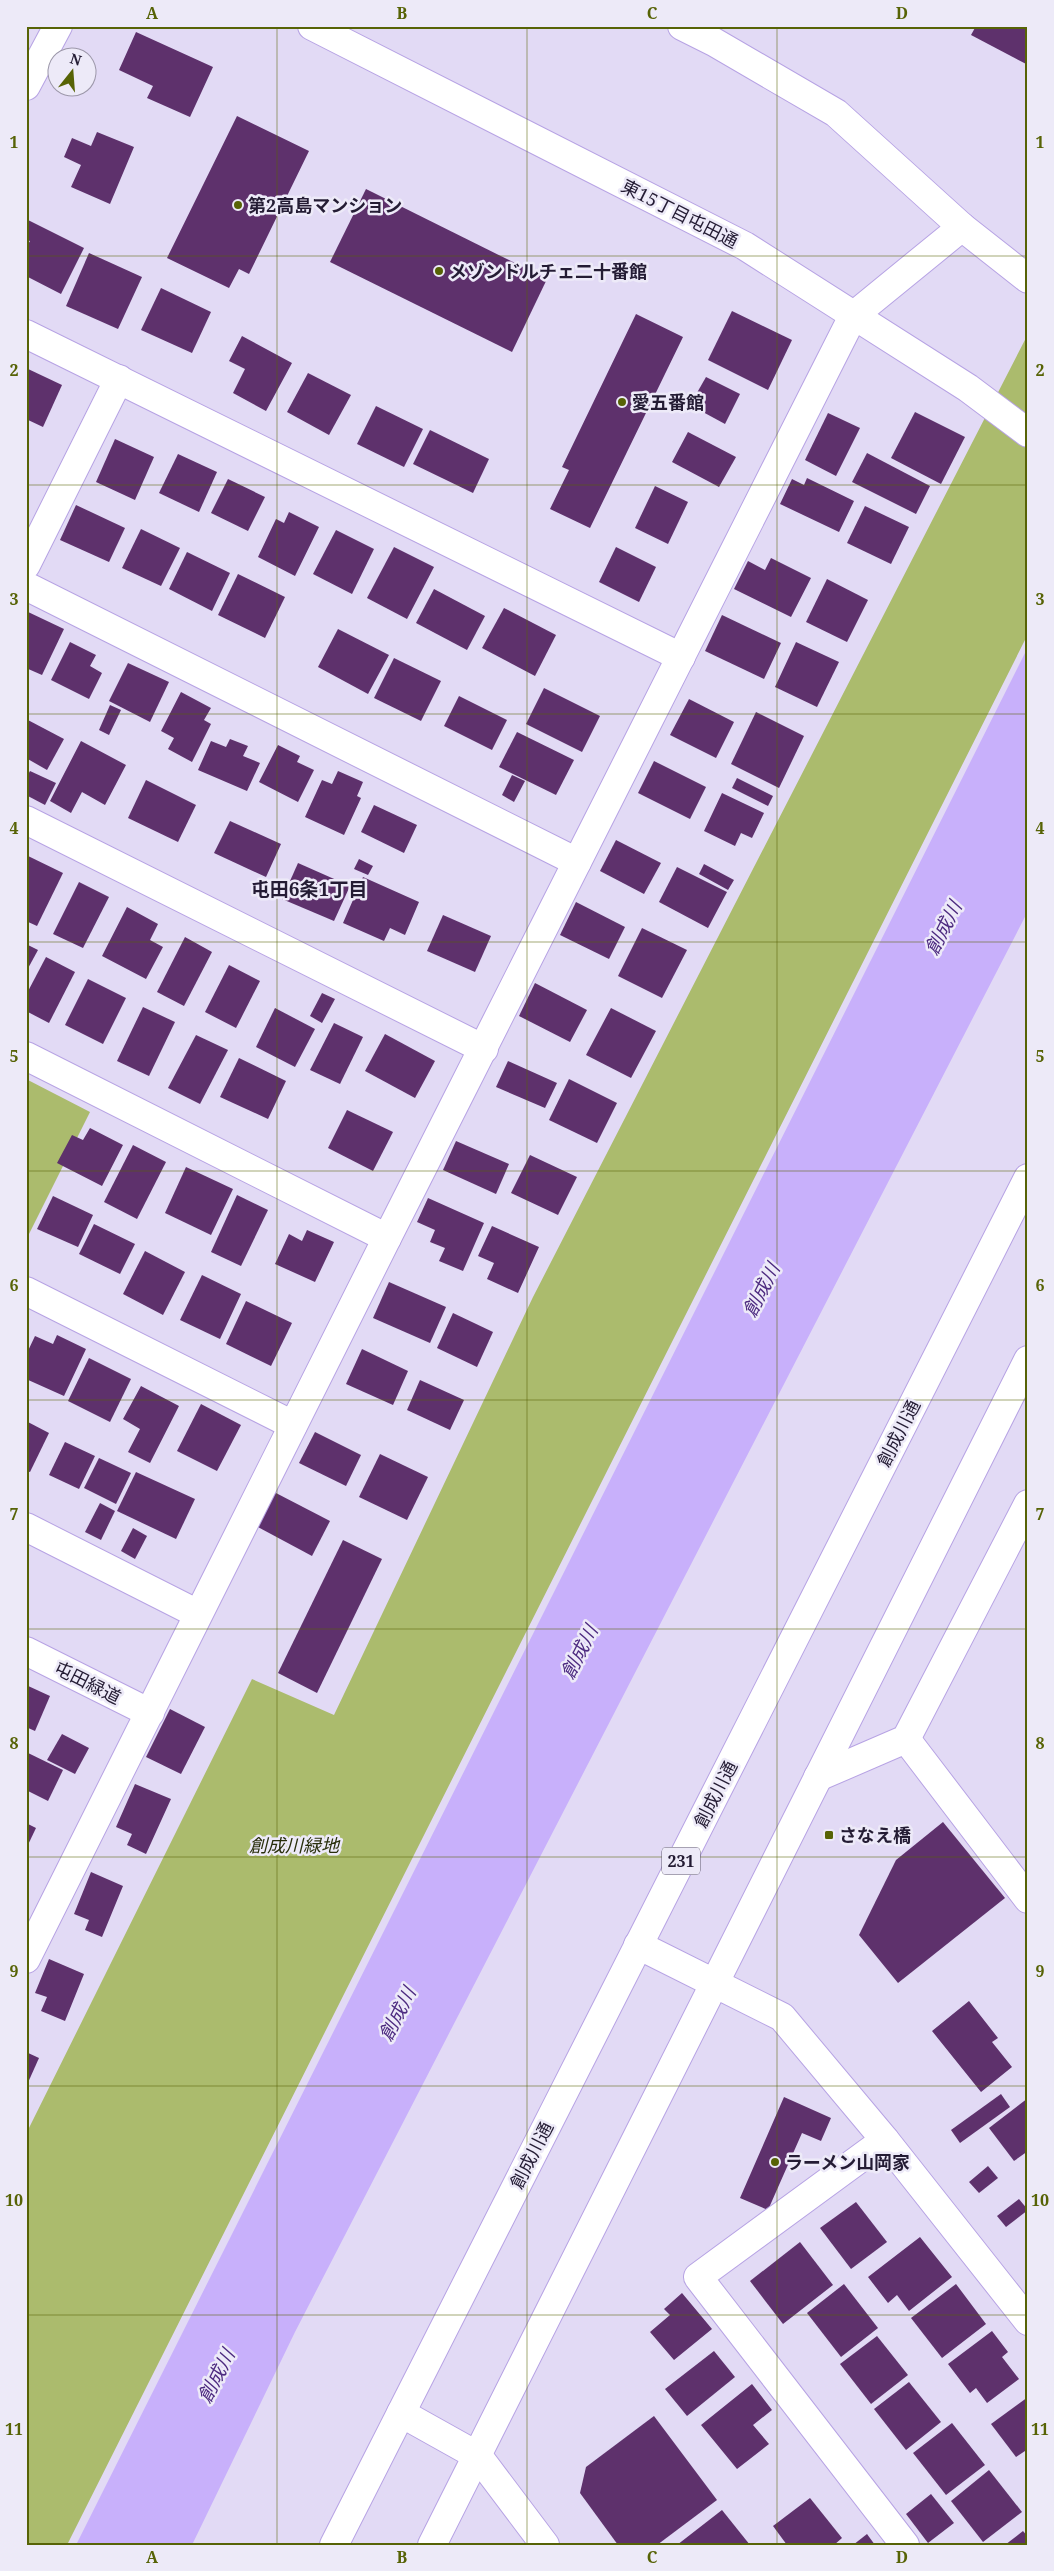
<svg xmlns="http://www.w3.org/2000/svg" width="1054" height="2571" font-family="'Noto Serif','Noto Sans JP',serif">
<rect width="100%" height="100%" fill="#e2daf5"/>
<g fill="#abbb6d">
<path d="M1028,334V634L67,2545H26V2134L252,1679L334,1715L533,1297Z"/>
<path d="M26,1079L90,1112L26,1240Z"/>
</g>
<path fill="#c8b0fb" d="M1028,647V911L295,2332L192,2545H76Z"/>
<g fill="#5e316c">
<path d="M976,26H1028V65L971,35Z"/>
<path d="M136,32L213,67L190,117L147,98L153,86L119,70Z"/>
<path d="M237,116L309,151L249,274L239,269L229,288L167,258Z"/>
<path d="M97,132L134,147L110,204L71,187L81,165L64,157L72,138L91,146Z"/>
<path d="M366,189L547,279L512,352L330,262Z"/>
<path d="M26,219L84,248L61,294L26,276V248L30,241L26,240Z"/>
<path d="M89,253L142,277L118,329L66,306Z"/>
<path d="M161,288L211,312L192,353L141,330Z"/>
<path d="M732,311L792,340L768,390L708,360Z"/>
<path d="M636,314L683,337L590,528L550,509L569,470L562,467Z"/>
<path d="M242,336L292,363L266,411L233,393L245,369L229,361Z"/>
<path d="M26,368L62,385L43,427L26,419Z"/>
<path d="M308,373L351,395L329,435L287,412Z"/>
<path d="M706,377L740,394L725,424L690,405Z"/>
<path d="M376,406L423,429L404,467L357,444Z"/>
<path d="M915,412L965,437L941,484L891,458Z"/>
<path d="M828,413L860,428L836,476L805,460Z"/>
<path d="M430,430L489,459L473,493L413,464Z"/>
<path d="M688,432L736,457L719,487L672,462Z"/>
<path d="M115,439L154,457L135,500L96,482Z"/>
<path d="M867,453L930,486L916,514L852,482Z"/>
<path d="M178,454L217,472L199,512L159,493Z"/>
<path d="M807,478L854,501L839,532L780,504L792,479L804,485Z"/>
<path d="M228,479L265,497L248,531L211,513Z"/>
<path d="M655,486L688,502L668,544L635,528Z"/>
<path d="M76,505L125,528L109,562L60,540Z"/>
<path d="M865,506L909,527L891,564L847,543Z"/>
<path d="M289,512L319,527L295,576L258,557L276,519L284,523Z"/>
<path d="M141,529L180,548L161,586L122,568Z"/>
<path d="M336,530L374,549L352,594L313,574Z"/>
<path d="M394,547L434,567L407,619L367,598Z"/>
<path d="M616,547L656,567L639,602L599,582Z"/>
<path d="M187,552L230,573L212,611L169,589Z"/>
<path d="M771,558L811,578L791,617L734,589L748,561L765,570Z"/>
<path d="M238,574L285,597L265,638L218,615Z"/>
<path d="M827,579L868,600L847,642L806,622Z"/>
<path d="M434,589L485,616L467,650L416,623Z"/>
<path d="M504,608L556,635L535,676L482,648Z"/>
<path d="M26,611L64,629L42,675L26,668Z"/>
<path d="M722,615L781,643L764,679L705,651Z"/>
<path d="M338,629L389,655L368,694L318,667Z"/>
<path d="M70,642L96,655L90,666L102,673L89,699L51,680Z"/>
<path d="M796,642L839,662L817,707L775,687Z"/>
<path d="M394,658L441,681L421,721L374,698Z"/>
<path d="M128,663L169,682L150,722L109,701Z"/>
<path d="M544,688L600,716L582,752L526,724Z"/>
<path d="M181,692L211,708L204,720L211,724L192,762L168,749L174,738L161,731Z"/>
<path d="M459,696L507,720L492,750L444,726Z"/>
<path d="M689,699L734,722L716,758L670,735Z"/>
<path d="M110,705L121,710L109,735L99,730Z"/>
<path d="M756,712L804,736L779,788L731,764Z"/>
<path d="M26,719L64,739L47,770L26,758Z"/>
<path d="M517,732L574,760L556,795L499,767Z"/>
<path d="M230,739L248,746L243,756L260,763L247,791L198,770L211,741L226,747Z"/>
<path d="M81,741L126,765L105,805L82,792L71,813L50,801Z"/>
<path d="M278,745L300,756L297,762L314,770L298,802L259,782Z"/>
<path d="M654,761L706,787L690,819L638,793Z"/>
<path d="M30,771L56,783L45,805L26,795V778Z"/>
<path d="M338,771L363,782L357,796L361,798L344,835L305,817L322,780L332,784Z"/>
<path d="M512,775L525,781L514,802L502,795Z"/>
<path d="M737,778L773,796L768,806L732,788Z"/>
<path d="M146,780L196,805L178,842L128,818Z"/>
<path d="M722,793L764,813L752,838L741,833L735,846L704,831Z"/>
<path d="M374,805L417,825L404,853L361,832Z"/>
<path d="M230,821L281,844L266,877L214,853Z"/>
<path d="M616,840L661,863L644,894L600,871Z"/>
<path d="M26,855L63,873L37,926L26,921Z"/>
<path d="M359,859L373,866L368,875L354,869Z"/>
<path d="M298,863L350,886L334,921L282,899Z"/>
<path d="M704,864L734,880L728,890L699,874Z"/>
<path d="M677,867L727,892L708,928L659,902Z"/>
<path d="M363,877L419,902L405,935L390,928L384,941L343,923Z"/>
<path d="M79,882L109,897L83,948L53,934Z"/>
<path d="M576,902L625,927L609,959L560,935Z"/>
<path d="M127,907L158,924L150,940L163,947L146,979L102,956Z"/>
<path d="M443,915L491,936L475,972L427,951Z"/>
<path d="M642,928L687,950L662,998L618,976Z"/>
<path d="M185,937L212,952L184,1006L157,992Z"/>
<path d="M26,944L38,950L26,972Z"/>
<path d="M46,957L75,972L49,1023L26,1011V995Z"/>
<path d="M229,965L260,981L236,1028L205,1012Z"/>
<path d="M88,979L126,998L103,1044L65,1025Z"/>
<path d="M535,983L587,1010L570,1042L519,1016Z"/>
<path d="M322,993L335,999L322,1023L310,1016Z"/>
<path d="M143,1007L175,1022L149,1076L117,1061Z"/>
<path d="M275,1008L315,1029L295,1067L256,1047Z"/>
<path d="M611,1008L656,1031L631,1078L586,1055Z"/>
<path d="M334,1023L363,1037L340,1084L310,1070Z"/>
<path d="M385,1034L435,1061L415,1098L365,1071Z"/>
<path d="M196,1035L228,1050L200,1104L168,1088Z"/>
<path d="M239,1058L286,1081L268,1119L220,1097Z"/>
<path d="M508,1061L557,1083L545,1108L496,1087Z"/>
<path d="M569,1079L617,1103L597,1143L549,1120Z"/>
<path d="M347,1110L393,1132L373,1171L328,1148Z"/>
<path d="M90,1128L123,1145L102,1186L57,1163L72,1135L83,1140Z"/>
<path d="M456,1141L509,1164L496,1194L443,1170Z"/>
<path d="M133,1145L166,1162L137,1219L104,1202Z"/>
<path d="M530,1155L577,1177L558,1215L511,1193Z"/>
<path d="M186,1167L233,1189L211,1235L165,1213Z"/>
<path d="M237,1195L268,1210L241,1266L211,1252Z"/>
<path d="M53,1196L93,1215L78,1247L37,1229Z"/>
<path d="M428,1198L484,1223L463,1271L439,1261L445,1248L430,1242L435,1230L417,1222Z"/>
<path d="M94,1224L135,1244L120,1274L79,1254Z"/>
<path d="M492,1226L539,1247L518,1293L487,1279L494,1263L478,1256Z"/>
<path d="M307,1230L334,1242L315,1282L275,1264L289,1234L302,1241Z"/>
<path d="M145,1251L185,1272L163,1315L123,1294Z"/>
<path d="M202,1275L241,1294L220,1339L180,1320Z"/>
<path d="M389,1282L446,1307L430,1343L373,1318Z"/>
<path d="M246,1301L292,1323L271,1366L226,1344Z"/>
<path d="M453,1313L493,1332L477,1367L437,1348Z"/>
<path d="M57,1335L86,1349L64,1396L26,1379V1355L35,1336L53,1344Z"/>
<path d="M362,1349L408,1371L393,1405L346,1384Z"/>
<path d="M89,1358L131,1379L110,1422L68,1401Z"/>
<path d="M420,1380L464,1400L450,1430L407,1410Z"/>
<path d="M141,1386L179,1406L150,1463L128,1452L140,1429L123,1419Z"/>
<path d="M201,1404L241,1425L217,1471L177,1451Z"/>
<path d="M26,1421L49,1433L30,1472L26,1471Z"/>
<path d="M315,1432L361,1455L346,1486L299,1463Z"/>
<path d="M65,1442L95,1456L79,1489L49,1475Z"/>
<path d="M380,1454L428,1477L407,1520L359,1497Z"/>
<path d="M99,1458L131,1473L116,1504L84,1488Z"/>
<path d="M136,1472L195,1499L176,1539L117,1511Z"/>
<path d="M274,1492L330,1521L312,1556L256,1526Z"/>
<path d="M100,1503L115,1511L101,1540L85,1532Z"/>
<path d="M133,1528L147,1536L135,1559L121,1551Z"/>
<path d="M343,1540L382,1559L317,1693L278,1673Z"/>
<path d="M26,1685L50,1696L35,1731L26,1727Z"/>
<path d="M170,1709L205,1727L181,1774L146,1757Z"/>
<path d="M62,1734L89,1748L75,1774L47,1760Z"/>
<path d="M26,1752L63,1770L48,1801L26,1790Z"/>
<path d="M135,1784L171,1799L146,1854L127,1845L132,1834L116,1827Z"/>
<path d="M943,1822L1005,1898L898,1983L859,1935L896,1860Z"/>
<path d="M26,1823L36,1828L26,1849Z"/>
<path d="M91,1872L123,1886L102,1937L85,1930L89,1920L74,1914Z"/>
<path d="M49,1959L84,1974L65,2021L41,2011L47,1997L35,1993Z"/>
<path d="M969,2001L998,2038L992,2042L1012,2067L981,2092L932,2031Z"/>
<path d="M26,2052L39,2058L26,2087Z"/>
<path d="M1001,2094L1010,2107L960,2143L951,2130Z"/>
<path d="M784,2097L831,2118L821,2141L802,2133L768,2210L740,2198Z"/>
<path d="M1028,2098V2151L1014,2161L989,2128Z"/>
<path d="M988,2166L998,2178L979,2193L969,2182Z"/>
<path d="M1019,2199L1028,2210L1006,2227L997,2216Z"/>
<path d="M856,2202L887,2242L851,2269L820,2228Z"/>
<path d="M920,2237L952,2277L909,2311L897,2295L888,2303L868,2277Z"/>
<path d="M800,2242L833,2285L783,2324L750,2281Z"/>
<path d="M844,2284L878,2328L841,2357L807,2313Z"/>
<path d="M956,2284L986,2324L942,2358L911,2318Z"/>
<path d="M682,2293L712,2329L674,2360L650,2332L670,2315L664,2309Z"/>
<path d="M992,2331L1008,2352L1002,2357L1019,2379L987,2403L976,2388L970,2393L948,2364Z"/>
<path d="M877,2336L908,2375L871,2404L840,2364Z"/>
<path d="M714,2351L735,2377L687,2416L665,2389Z"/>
<path d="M909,2382L941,2422L906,2450L874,2409Z"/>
<path d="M752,2384L772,2410L753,2425L769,2444L737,2469L701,2425Z"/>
<path d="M1028,2397V2449L1016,2457L991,2424Z"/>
<path d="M654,2416L717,2500L657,2545H618L580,2493L586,2467Z"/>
<path d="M952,2423L985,2465L946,2495L913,2453Z"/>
<path d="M989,2470L1022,2512L983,2542L951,2501Z"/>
<path d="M931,2494L954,2523L928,2543L906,2514Z"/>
<path d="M810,2498L842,2538L834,2545H787L773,2526Z"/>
<path d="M722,2510L750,2545H677Z"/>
<path d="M1023,2531L1028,2537V2545H1005Z"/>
<path d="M867,2534L875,2545H853Z"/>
</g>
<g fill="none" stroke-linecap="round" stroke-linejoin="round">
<defs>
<g id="minor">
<path d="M312,26L745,246L968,388L1028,433"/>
<path d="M682,26L714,42L836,113L962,227L1028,279"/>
<path d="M26,86L58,26"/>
<path d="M26,334L681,657"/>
<path d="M26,565L119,379"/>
<path d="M26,586L577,862"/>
<path d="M26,820L484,1049"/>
<path d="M26,1056L387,1238"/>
<path d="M26,1291L293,1425"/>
<path d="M26,1527L198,1614"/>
<path d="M26,1651L150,1713"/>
<path d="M906,1739L1028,1899"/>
<path d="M818,1777L906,1739L1028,1504"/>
<path d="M638,1945L782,2017L885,2140L1028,2321"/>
<path d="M26,1959L387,1238L853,316L962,227"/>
<path d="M885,2140L698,2277L905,2545"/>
<path d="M401,2413L478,2456L545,2545"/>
</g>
<g id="highway">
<path d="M334,2545L1028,1178"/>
<path d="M432,2545L1028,1360"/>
</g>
</defs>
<use href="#minor" stroke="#b7a3e4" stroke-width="30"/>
<use href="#highway" stroke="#b7a3e4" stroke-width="30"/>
<use href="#minor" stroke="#fff" stroke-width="28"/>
<use href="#highway" stroke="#fff" stroke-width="28"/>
</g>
<path fill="none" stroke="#576306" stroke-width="1" stroke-opacity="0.55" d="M277,26V2545M527,26V2545M777,26V2545M26,256H1028M26,485H1028M26,714H1028M26,942H1028M26,1171H1028M26,1400H1028M26,1629H1028M26,1857H1028M26,2086H1028M26,2315H1028"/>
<g fill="#576306" stroke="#edeaf8" stroke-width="2">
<circle cx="238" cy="205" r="5"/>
<circle cx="439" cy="271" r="5"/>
<circle cx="622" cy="402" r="5"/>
<rect x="824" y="1830" width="10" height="10" rx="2.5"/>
<circle cx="775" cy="2162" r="5"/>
</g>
<g text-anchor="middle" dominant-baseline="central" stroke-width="5" stroke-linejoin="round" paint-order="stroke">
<rect fill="#edeaf8" stroke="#605a6f" stroke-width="1" x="662" y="1847.5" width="38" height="27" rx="4"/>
<g font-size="16" font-weight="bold" fill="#241c34">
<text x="681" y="1861">231</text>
</g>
<g font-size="18" font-weight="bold" fill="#241c34" stroke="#edeaf8" text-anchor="start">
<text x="248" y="205">第2高島マンション</text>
<text x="449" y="271">メゾンドルチェ二十番館</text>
<text x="632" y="402">愛五番館</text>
<text x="839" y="1835">さなえ橋</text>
<text x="785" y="2162">ラーメン山岡家</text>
</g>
<g font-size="18" fill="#241c34" stroke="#edeaf8">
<text transform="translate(680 213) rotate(27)">東15丁目屯田通</text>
<text transform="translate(898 1433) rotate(-63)">創成川通</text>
<text transform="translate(88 1682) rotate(27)">屯田緑道</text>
<text transform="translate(715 1794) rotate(-63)">創成川通</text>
<text transform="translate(531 2155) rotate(-63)">創成川通</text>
</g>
<g font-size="18" font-style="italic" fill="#282e0b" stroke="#edeaf8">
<text x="294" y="1845">創成川緑地</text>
</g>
<g font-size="19" font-weight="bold" fill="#241c34" stroke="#edeaf8">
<text x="309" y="889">屯田6条1丁目</text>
</g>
<g font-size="19" font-style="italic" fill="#4d2b80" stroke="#edeaf8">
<text transform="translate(943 928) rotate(-63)">創成川</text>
<text transform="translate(761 1290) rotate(-63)">創成川</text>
<text transform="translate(579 1652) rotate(-63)">創成川</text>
<text transform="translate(397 2014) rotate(-63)">創成川</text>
<text transform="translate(216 2376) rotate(-63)">創成川</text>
</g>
</g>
<rect width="1054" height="2571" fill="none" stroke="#edeaf8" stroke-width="55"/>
<g transform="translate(72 72) rotate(17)"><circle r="24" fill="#edeaf8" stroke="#9d98aa"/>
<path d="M0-4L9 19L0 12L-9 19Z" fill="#576306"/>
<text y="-8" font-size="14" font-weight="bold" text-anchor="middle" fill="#241c34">N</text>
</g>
<rect x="28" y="28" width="998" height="2516" fill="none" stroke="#576306" stroke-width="2"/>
<g font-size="16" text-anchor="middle" font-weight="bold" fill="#576306">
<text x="152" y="19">A</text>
<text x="402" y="19">B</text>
<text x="652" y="19">C</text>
<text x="902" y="19">D</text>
<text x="14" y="148">1</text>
<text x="1040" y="148">1</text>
<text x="14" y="376">2</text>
<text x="1040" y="376">2</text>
<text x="14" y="605">3</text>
<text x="1040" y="605">3</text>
<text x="14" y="834">4</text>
<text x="1040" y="834">4</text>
<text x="14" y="1062">5</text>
<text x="1040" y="1062">5</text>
<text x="14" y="1291">6</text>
<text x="1040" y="1291">6</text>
<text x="14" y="1520">7</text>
<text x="1040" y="1520">7</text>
<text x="14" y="1749">8</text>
<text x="1040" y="1749">8</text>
<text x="14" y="1977">9</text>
<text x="1040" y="1977">9</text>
<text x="14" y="2206">10</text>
<text x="1040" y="2206">10</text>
<text x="14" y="2435">11</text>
<text x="1040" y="2435">11</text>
<text x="152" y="2563">A</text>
<text x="402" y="2563">B</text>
<text x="652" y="2563">C</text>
<text x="902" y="2563">D</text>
</g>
</svg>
